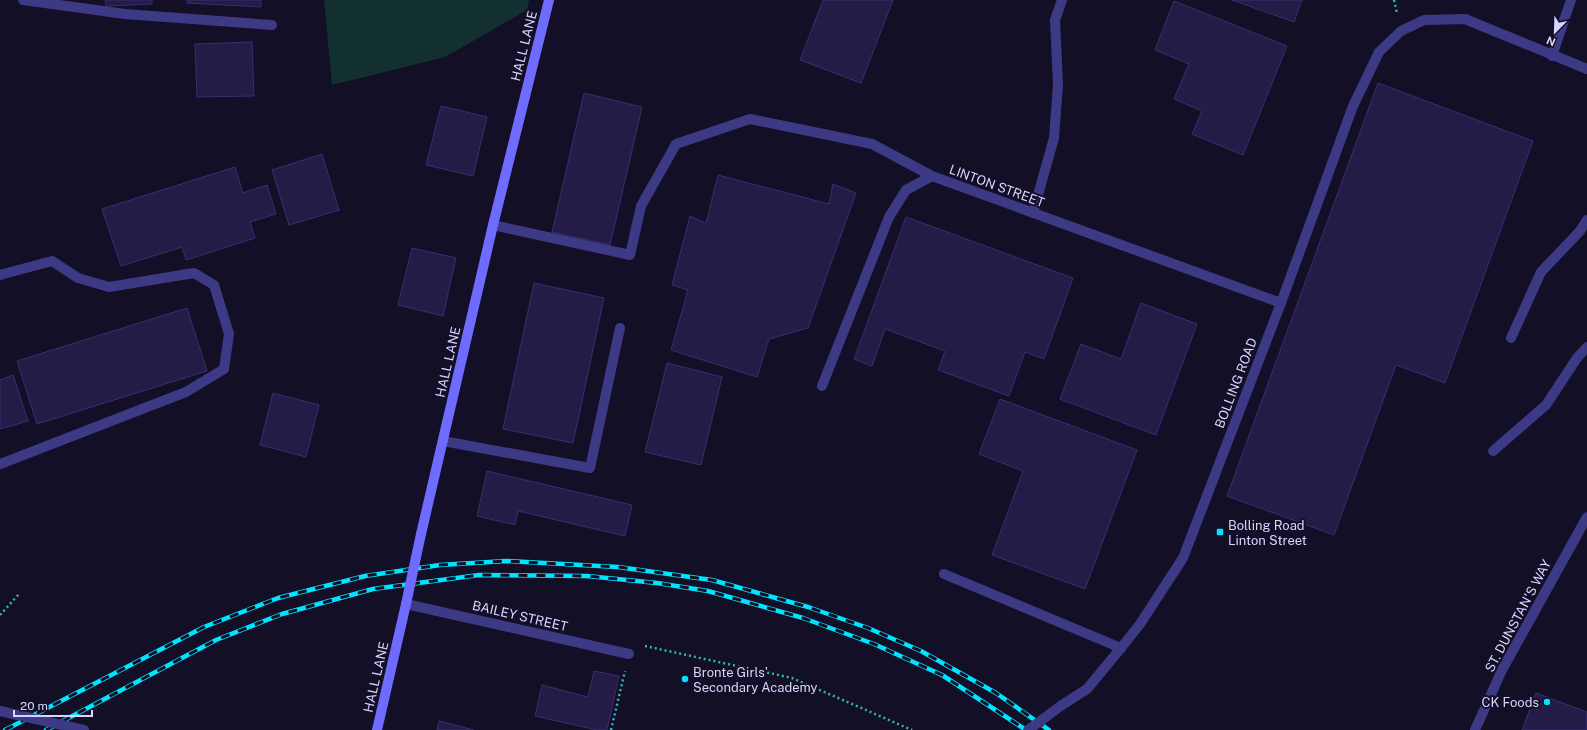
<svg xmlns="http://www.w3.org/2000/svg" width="1587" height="730" font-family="'Public Sans',sans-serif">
<rect width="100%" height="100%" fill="#130f26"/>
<path fill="#12302f" d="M324,0H529L527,10L445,57L332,85Z"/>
<g fill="#241b47" stroke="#3b2d73">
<path d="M105,0H152V4L106,6Z"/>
<path d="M187,0H261V7L187,3Z"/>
<path d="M823,0H893L861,83L800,60Z"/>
<path d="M1232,0H1302L1294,22Z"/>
<path d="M1174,1L1287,46L1243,155L1192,134L1202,111L1174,99L1189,64L1155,50Z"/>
<path d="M252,42L254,96L197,97L195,44Z"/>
<path d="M1378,83L1533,141L1445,383L1396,365L1334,535L1227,496Z"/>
<path d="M584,93L642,107L610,245L552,232Z"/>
<path d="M441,106L487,117L473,176L426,165Z"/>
<path d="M322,154L339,210L289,225L272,170Z"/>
<path d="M235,167L243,193L267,185L276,214L250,222L255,238L186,260L182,247L121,266L102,209Z"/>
<path d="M718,175L829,204L833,184L856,193L808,328L769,339L757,377L671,350L688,290L672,285L690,216L706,223Z"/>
<path d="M906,217L1073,278L1044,359L1025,352L1009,396L938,370L945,351L885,329L872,366L854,359Z"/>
<path d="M412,248L456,258L443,316L398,305Z"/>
<path d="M534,283L604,298L573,443L503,429Z"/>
<path d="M1141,303L1197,324L1156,435L1060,399L1081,344L1121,359Z"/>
<path d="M187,308L207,371L37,424L17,361Z"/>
<path d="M667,363L722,377L701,465L645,452Z"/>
<path d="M13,375L28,421L0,429V380Z"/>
<path d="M273,393L319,405L306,457L260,445Z"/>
<path d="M1000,399L1137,450L1085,589L992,555L1023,471L979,454Z"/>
<path d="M487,471L632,505L625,536L518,511L515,525L477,516Z"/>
<path d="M594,671L619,676L607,730H597L535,716L542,685L588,697Z"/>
<path d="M1536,693L1587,712V730H1522Z"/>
<path d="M439,721L474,730H437Z"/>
</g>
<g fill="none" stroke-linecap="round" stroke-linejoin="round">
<g stroke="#2fb8b0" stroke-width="2.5" stroke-dasharray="2 3" stroke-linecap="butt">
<path d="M1394,0L1397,13"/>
<path d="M0,615L20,593"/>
<path d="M645,646L792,678L912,730"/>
<path d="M611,730L625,671"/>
</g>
<g stroke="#3d3a85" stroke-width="10">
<path d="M23,0L125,14L272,25"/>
<path d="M1033,213L1054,138L1058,84L1055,20L1062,0"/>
<path d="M493,225L630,255L641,206L676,144L750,119L872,144L932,176"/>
<path d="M0,275L52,261L78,278L109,287L194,273L214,285L229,334L224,369L186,392L0,464"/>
<path d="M1511,338L1541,272L1580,231L1587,220"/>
<path d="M443,441L590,468L620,328"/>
<path d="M1493,451L1546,405L1577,358L1587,347"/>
<path d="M944,574L1121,648"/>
<path d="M1475,730L1502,670L1587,517"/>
</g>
<g stroke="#3d3a85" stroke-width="10">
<path d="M1552,56L1571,0"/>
<path d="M822,386L889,217L906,190L932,176L1281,303"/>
<path d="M406,604L629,654"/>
<path d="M1062,705L1087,689L1121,648L1140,624L1183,558L1281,303L1353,106L1379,52L1401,31L1424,20L1465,19L1587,69"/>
</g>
<g stroke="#6f6bff" stroke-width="10">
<path d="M421,534L493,225L549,0"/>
<path d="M377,730L406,604"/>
</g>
<defs>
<g id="rail">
<path d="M5,730L204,627L278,598L365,576L440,565L506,561L618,567L712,580L808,607L868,628L921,651L996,693L1049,730"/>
<path d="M46,730L216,640L282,614L373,589L479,575L587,576L657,583L708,591L803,618L874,644L942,675L1026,730"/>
</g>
</defs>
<use href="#rail" stroke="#00e5ff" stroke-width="4.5"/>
<use href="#rail" stroke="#130f26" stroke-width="3" stroke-dasharray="9" stroke-linecap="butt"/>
<g stroke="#3d3a85" stroke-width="10">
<path d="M0,711L84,730"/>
<path d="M1028,730L1062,705"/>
</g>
<path stroke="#6f6bff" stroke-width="10" d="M406,604L421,534"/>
</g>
<g fill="#00e5ff" stroke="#130f26" stroke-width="1.5">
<rect x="1216" y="528" width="8" height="8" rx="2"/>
<circle cx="685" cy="679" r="4"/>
<circle cx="1547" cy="702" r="4"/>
</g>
<g text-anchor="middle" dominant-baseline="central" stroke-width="4" stroke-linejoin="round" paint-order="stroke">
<g font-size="13" fill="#d9d4ff" stroke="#130f26">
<text transform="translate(524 46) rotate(-76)">HALL LANE</text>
<text transform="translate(997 186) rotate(20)">LINTON STREET</text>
<text transform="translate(448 362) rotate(-77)">HALL LANE</text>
<text transform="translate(1236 383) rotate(-69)">BOLLING ROAD</text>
<text transform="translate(520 616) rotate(13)">BAILEY STREET</text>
<text transform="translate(1518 616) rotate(-62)">ST. DUNSTAN'S WAY</text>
<text transform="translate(376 677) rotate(-77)">HALL LANE</text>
</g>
<g font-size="13" fill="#d9d4ff" stroke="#130f26" text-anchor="start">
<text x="1228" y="525">Bolling Road<tspan x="1228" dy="15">Linton Street</tspan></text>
<text x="693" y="672">Bronte Girls'<tspan x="693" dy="15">Secondary Academy</tspan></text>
<text x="1539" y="702" text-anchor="end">CK Foods</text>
</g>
</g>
<g transform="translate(1555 32) rotate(203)" stroke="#130f26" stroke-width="3" paint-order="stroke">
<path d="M0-3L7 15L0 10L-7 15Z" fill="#d9d4ff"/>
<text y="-6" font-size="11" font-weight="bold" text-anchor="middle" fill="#d9d4ff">N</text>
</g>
<path d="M14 710v6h78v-6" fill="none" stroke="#d9d4ff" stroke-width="2"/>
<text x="20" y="710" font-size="12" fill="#d9d4ff" stroke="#130f26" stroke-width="3" paint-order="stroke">20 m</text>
</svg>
